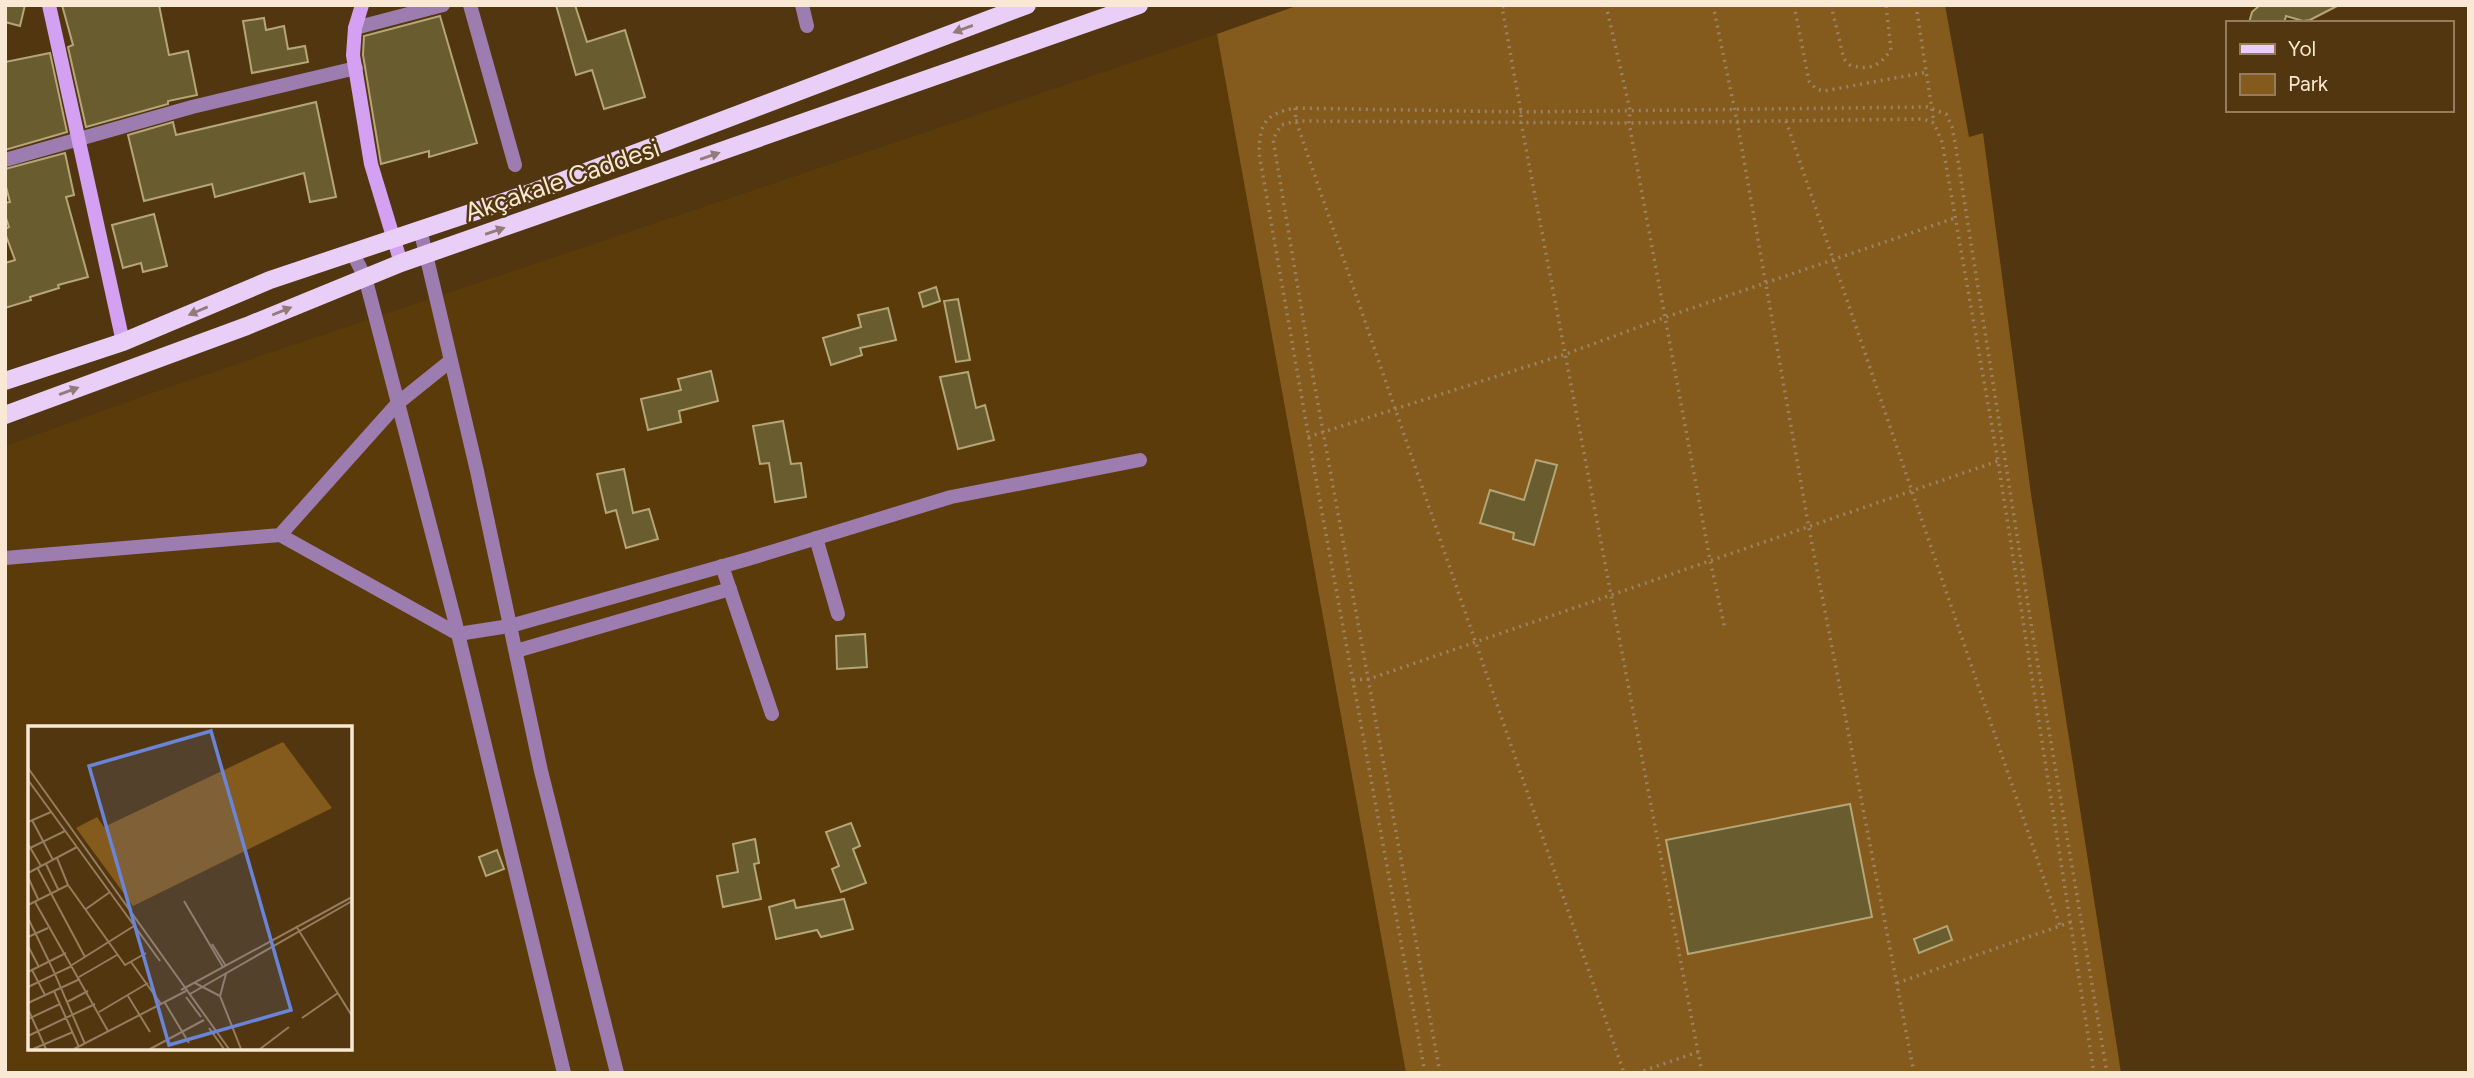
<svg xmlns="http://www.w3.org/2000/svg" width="2474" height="1078" font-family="Figtree,sans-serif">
<rect width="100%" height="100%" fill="#51360f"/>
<path fill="#5b3b0a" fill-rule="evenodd" d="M1217,34L1406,1073H5V446L169,387ZM30,728H350V1048H30Z"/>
<path fill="#845b1c" d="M1299,5H1945L1969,137L1983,133L2031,494L2121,1073H1406L1217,34Z"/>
<g fill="#695c2f" stroke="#b4a677" stroke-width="2">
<path d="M5,5H25L20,26L5,22Z"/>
<path d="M62,5H159L169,55L188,51L197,95L168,101V104L86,127L68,47L73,45Z"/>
<path d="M556,5H575L587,42L625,30L645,97L604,109L592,70L576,75Z"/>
<path d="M2260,5H2339L2310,20L2303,21L2286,16L2284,23H2249L2252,12Z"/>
<path d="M440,16L477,143L429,157V151L381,164L363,55L364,36Z"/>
<path d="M264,18L266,30L284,26L288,49L305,46L308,62L252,73L243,21Z"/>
<path d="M50,53L67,132L5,150V62Z"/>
<path d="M316,102L336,197L310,202L304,173L215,197L212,184L144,201L128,135L173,122L176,135Z"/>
<path d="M65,153L74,195L66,197L88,277L58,285L59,288L30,297L31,300L5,308V263L15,260L5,233V229L9,227L5,215V203L10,202L5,183V169Z"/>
<path d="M154,214L167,266L143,272L141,263L123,268L112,225Z"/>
<path d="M936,287L940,301L923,307L919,293Z"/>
<path d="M958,299L970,360L956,362L944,301Z"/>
<path d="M888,308L896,340L860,348L862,355L831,365L823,338L861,327L858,315Z"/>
<path d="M711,371L718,401L679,411L681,422L648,430L641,399L681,390L678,379Z"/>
<path d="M968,372L976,408L985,405L994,440L958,449L940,377Z"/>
<path d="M783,421L791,464L801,463L806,497L775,502L769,463L760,464L753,426Z"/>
<path d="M1536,460L1557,465L1534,545L1513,539L1514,533L1480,523L1490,490L1524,500Z"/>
<path d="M624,469L633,513L649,509L658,539L626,548L616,510L606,513L597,474Z"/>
<path d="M865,634L867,667L837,669L836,636Z"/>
<path d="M1850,804L1872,917L1688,954L1666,840Z"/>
<path d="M851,823L860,846L853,849L866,883L841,892L832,869L839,866L826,832Z"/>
<path d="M755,839L759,863L754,864L761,899L723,907L717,876L738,872L733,844Z"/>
<path d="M497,850L504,869L486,876L479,857Z"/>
<path d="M844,899L853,929L821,937L817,930L776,939L769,907L794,900L796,908Z"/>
<path d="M1947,926L1952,940L1919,953L1914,939Z"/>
</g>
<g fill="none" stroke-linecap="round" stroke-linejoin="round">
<g stroke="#9a8364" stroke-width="3.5" stroke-dasharray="2 5" stroke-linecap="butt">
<path d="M1511,5L1502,7L1521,112V122L1702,1073"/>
<path d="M1606,5L1630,110L1629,123L1710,560L1725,629"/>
<path d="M1713,5L1737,121L1809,528L1914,1073"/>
<path d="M1794,5L1809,81L1816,89L1824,91L1927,72"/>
<path d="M1831,5L1844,59L1850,65C1870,71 1879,66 1891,50L1886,5"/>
<path d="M1916,5L1934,123"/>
<path d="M1295,108L1296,121L1624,1073"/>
<path d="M1786,121L2060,926"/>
<path d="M1308,437L1566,354L1666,317L1955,218"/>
<path d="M1353,680L1369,679L1998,461"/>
<path d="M1897,983L2071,922"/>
<path d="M1425,1073L1319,496L1259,153C1260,123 1265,114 1295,108L1521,112L1927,107L1946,114L1952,127L1956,148L2031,624L2107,1073"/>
<path d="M1440,1073L1310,360L1273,139L1281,125L1296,121L1629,123L1923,119L1934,123L1942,142L1998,461L2094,1073"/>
<path d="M1637,1073L1698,1052"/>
</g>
<g stroke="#9d7daf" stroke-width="14">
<path d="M470,5L515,165"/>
<path d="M802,5L807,26"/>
<path d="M355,28L443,5"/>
<path d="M5,160L192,107L356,68"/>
<path d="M420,229L477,471L541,771L617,1073"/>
<path d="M352,252L365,277L455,621L564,1073"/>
<path d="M280,535L458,634L510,626L748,559L951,497L1140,460"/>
<path d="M816,538L838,614"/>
<path d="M5,558L280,535L398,403L449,362"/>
<path d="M722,566L772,714"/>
<path d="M516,651L730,589"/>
</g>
<g stroke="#d4a0f1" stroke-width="14">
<path d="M49,5L123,342"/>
<path d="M362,5L355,28L353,55L371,164L401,263"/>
</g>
<g stroke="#e9cff8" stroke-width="18">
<path d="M5,381L123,342L270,280L533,192L1027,5"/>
<path d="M5,415L247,326L401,263L1139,5"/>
</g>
</g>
<defs><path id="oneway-solid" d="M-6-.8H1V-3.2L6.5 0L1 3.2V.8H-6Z" transform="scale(1.75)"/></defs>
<g fill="#957b78">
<use href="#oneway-solid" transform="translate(963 29) rotate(160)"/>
<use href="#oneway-solid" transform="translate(710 156) rotate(-19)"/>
<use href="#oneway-solid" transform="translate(495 231) rotate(-19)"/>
<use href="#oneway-solid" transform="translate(198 311) rotate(157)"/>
<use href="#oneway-solid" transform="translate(282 311) rotate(-22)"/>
<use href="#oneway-solid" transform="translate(69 391) rotate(-20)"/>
</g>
<g text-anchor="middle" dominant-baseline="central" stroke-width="5" stroke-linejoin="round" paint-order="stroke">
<g font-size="26" fill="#f9e8d4" stroke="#51360f">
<text transform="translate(562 180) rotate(-19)">Akçakale Caddesi</text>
</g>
</g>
<g transform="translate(28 726)">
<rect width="324" height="324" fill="#51360f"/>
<path d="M255,16L304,82L105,180L48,102L69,91L76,101Z" fill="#845b1c"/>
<path fill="none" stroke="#947d5e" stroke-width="2" d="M0,42L201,323M0,54L132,235M4,94L25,134M0,96L23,86M0,118L13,140M0,123L37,105M29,132L40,159M18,138L30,163M10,143L57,231M0,147L49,121M0,151L10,173M156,175L195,241M7,176L80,305M0,179L40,159L97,239L118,227M58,183L82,166M0,192L27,248L44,240M268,200L324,290M0,211L20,202M184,218L198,240M0,220L11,241M103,236L133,278M44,239L106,200M4,244L17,269M0,246L38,227M51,251L89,229M167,257L192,270L213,323M0,261L27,248L57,318M153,264L324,171M26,265L51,321M162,268L324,175M100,270L122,306M192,270L198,248M158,271L173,291M39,276L60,265M0,277L52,253M137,277L161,317M0,283L18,323M71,286L120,257M274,292L310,267M0,293L32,278M181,302L196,323M0,310L67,278M5,323L45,306M46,323L158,265M122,323L176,294M232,323L261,301"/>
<path fill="#6a84d7" fill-opacity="0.15" stroke="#6a84d7" stroke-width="3.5" d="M183,5L263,284L141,319L61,40Z"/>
<rect width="324" height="324" fill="none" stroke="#f9e8d4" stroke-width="3.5"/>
</g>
<rect width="2474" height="1078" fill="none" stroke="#f9e8d4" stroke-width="14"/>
<rect x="2226" y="21" width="228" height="91" fill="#51360f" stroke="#947d5e" stroke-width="2"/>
<rect x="2240" y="44" width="35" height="10" fill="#e9cff8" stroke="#947d5e" stroke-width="2"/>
<text x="2288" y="56" font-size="21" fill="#f9e8d4">Yol</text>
<rect x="2240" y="74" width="35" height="21" fill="#845b1c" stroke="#947d5e" stroke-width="2"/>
<text x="2288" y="91" font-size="21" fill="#f9e8d4">Park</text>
</svg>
